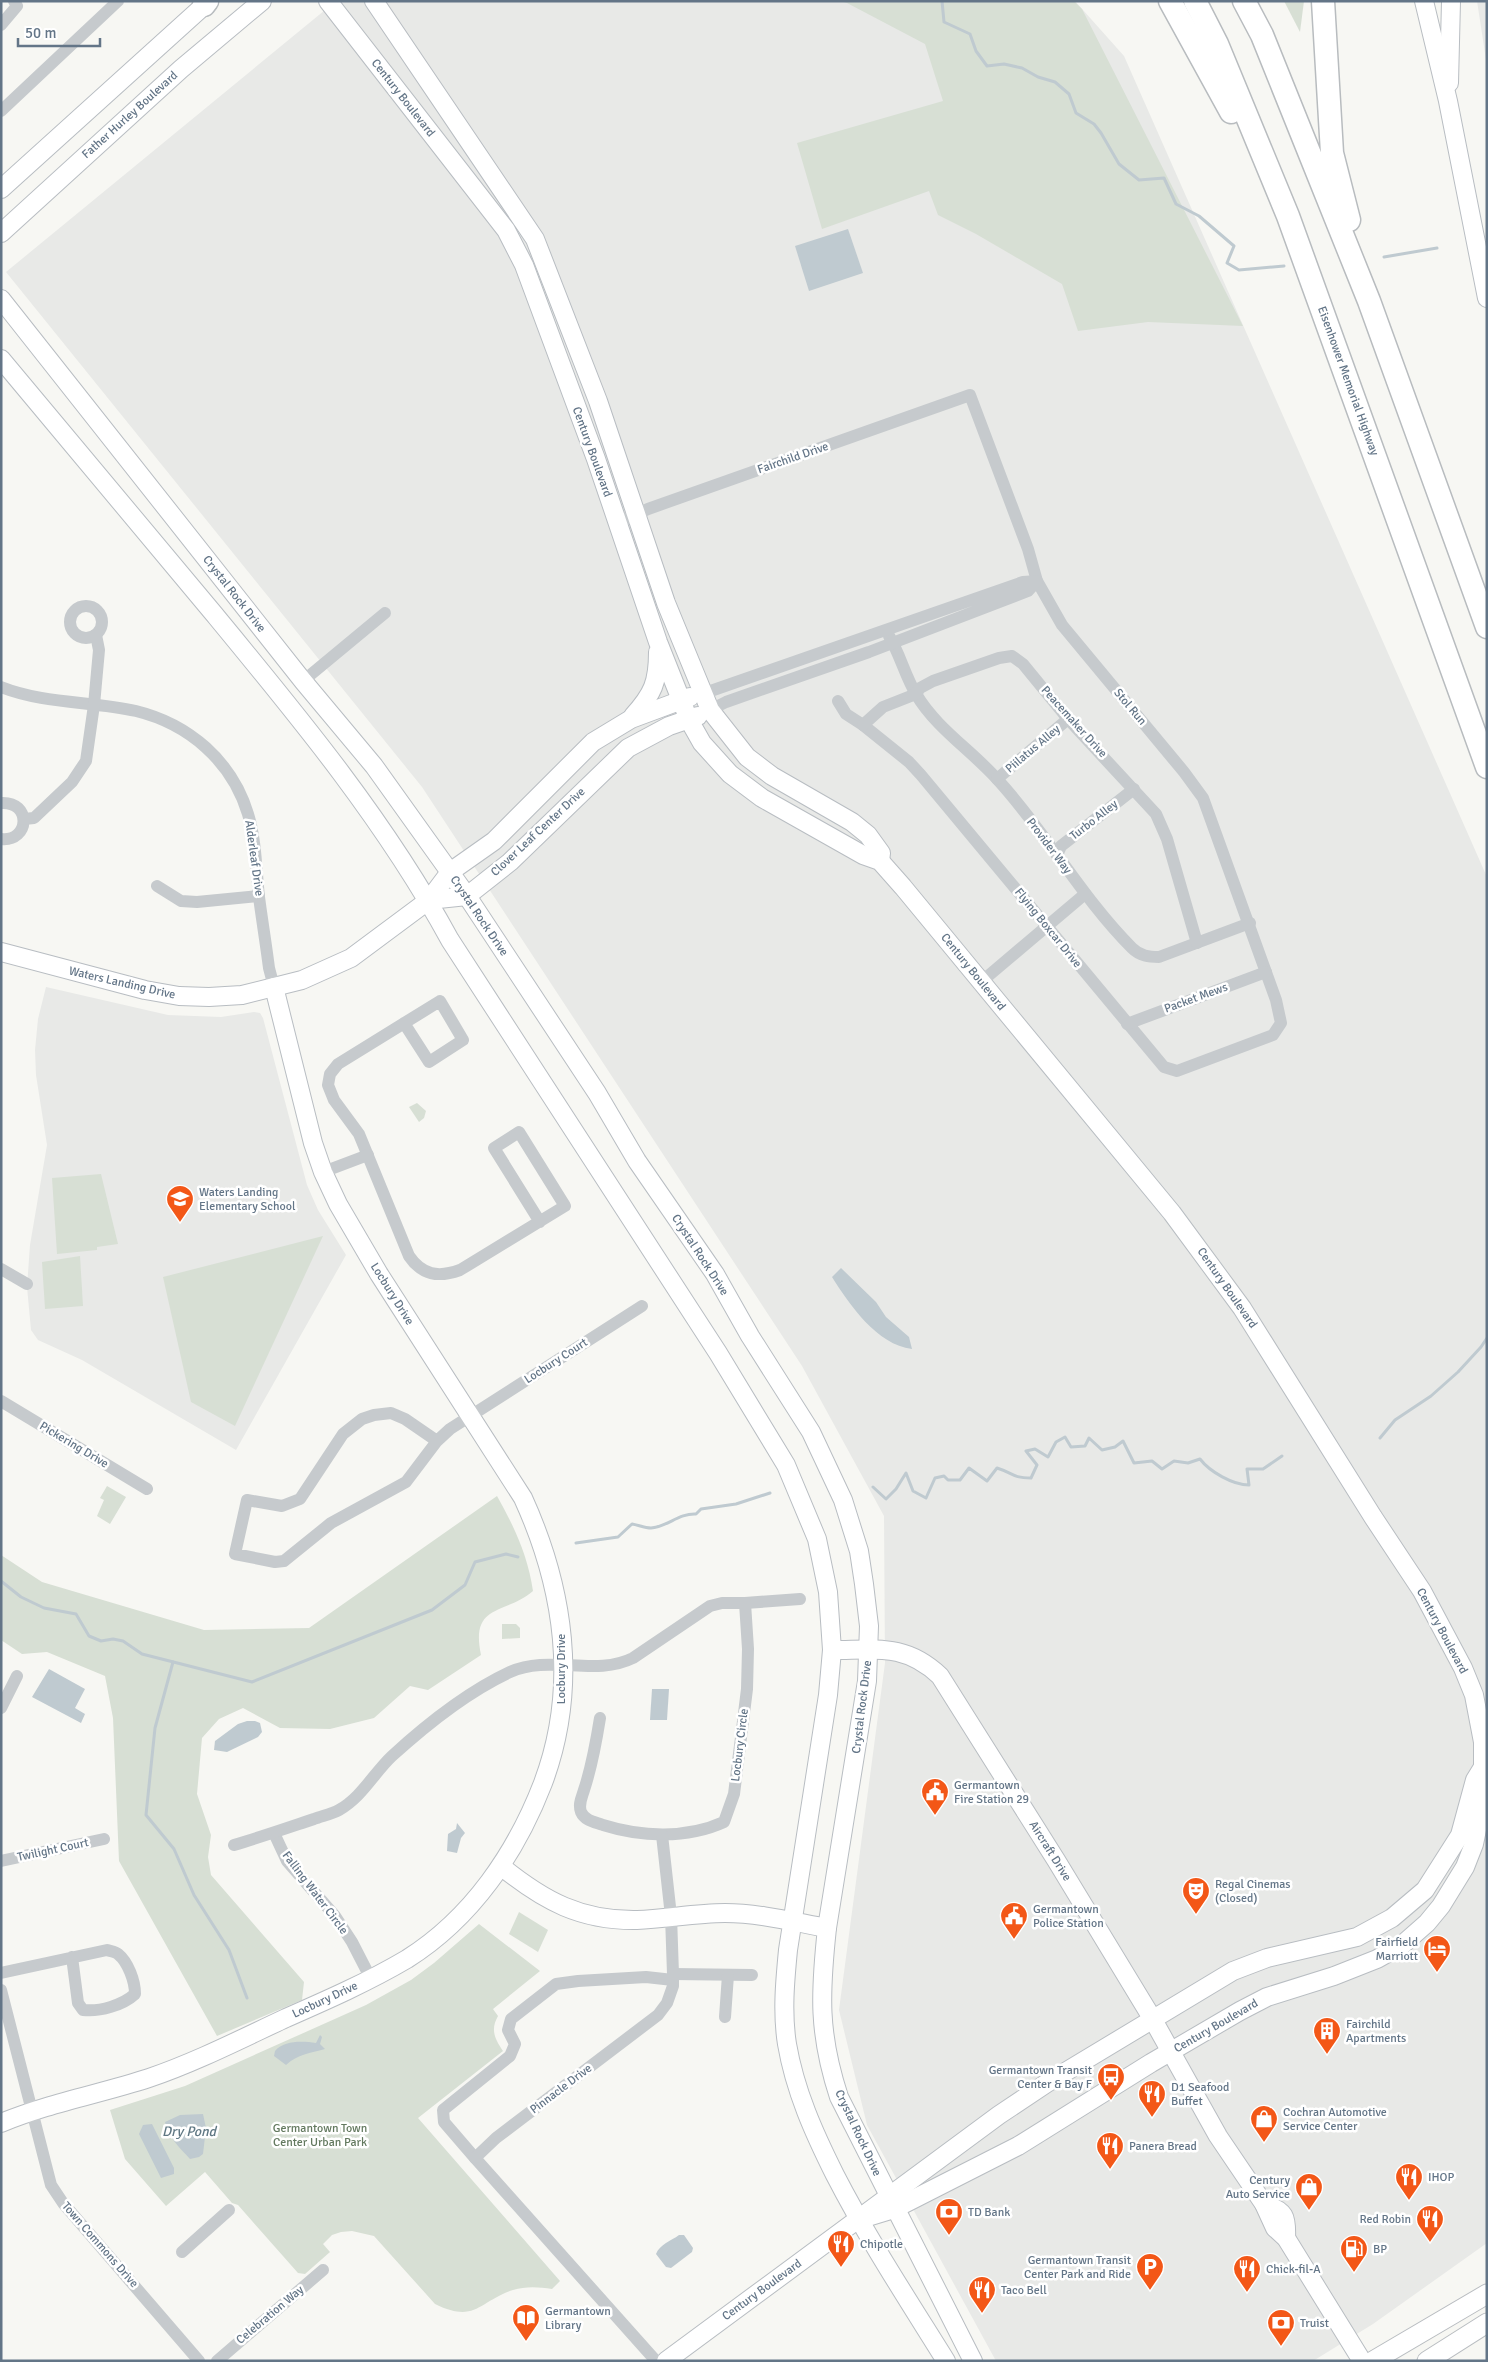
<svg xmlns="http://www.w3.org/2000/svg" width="1488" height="2362" font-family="Signika,sans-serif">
<rect width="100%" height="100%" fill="#f7f7f3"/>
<g fill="#e8e9e7">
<path d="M336,1H1075L1124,56L1487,877V2243L1373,2324L1313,2361H996L867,2125L839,2010L885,1663L884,1516L802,1366L422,787L6,272Z"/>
<path d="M1477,1H1487V66Z"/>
<path d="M46,987L168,1015L221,1017L254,1012L260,1013L263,1018L307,1185L318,1210L346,1255L236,1450L82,1360L38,1340L31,1330L27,1287L30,1245L47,1145L36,1075L35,1050L38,1019Z"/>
</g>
<g fill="#d7dfd4">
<path d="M840,1H1074L1082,9L1243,326L1148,322L1078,331L1062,284L976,234L938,215L929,191L822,229L797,143L943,101L925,44L847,3Z"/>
<path d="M1284,1H1304L1300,32Z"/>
<path d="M417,1103L426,1111L424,1118L419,1122L409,1107Z"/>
<path d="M101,1174L118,1244L97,1247V1250L57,1254L52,1178Z"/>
<path d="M323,1236L235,1426L191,1402L163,1277Z"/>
<path d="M80,1256L83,1306L45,1309L42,1262Z"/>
<path d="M107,1486L126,1497L110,1524L97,1516L104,1500L100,1498Z"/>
<path d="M497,1496C514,1526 528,1556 533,1591C505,1615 470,1603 481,1655L428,1690L410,1686L374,1718L330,1729L280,1728L243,1708L219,1719L202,1738L197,1794L211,1835L208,1857L211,1875L304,1982L302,2000L217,2036L119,1861L113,1718L105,1676L47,1652L22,1654L1,1640V1555L42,1582L204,1630L309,1628Z"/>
<path d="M502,1624H516L520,1628V1638L502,1639Z"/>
<path d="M519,1912L548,1930L538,1952L509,1934Z"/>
<path d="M479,1924L540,1971L493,2009L498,2016C490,2030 495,2039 503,2051L418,2118L560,2281L552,2289C539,2287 526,2286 513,2290C479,2301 476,2324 435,2304L374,2236L352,2231L341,2232L332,2235L323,2244L330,2252L305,2274L298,2273L238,2205L232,2203L205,2172L166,2206L125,2159L110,2110L185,2086L366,2005L411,1980L434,1963Z"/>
</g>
<g fill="#bfcad0">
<path d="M848,229L863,273L809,291L795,246Z"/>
<path d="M841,1268L876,1302L886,1317L909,1337L912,1349C877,1345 849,1304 832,1277Z"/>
<path d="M49,1669L85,1689L75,1708L85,1714L81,1723L32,1697Z"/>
<path d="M652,1689H669L667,1720H650Z"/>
<path d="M247,1721H255L260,1723L262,1732L258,1737L227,1752L214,1750L215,1741L238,1724Z"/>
<path d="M457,1823L465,1833L461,1838L457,1853L447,1851L448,1834L456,1829Z"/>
<path d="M320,2035L322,2037L320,2044L325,2049C310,2053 298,2054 286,2065L274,2056L275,2051C284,2040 303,2041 316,2043Z"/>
<path d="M203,2114L206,2128L203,2154L199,2157L190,2159C180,2148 168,2137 165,2122L180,2115Z"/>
<path d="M152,2124L174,2168V2174L161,2178L139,2134L143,2125Z"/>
<path d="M679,2235H684L693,2248L692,2252L671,2268L666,2267L656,2254C660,2244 671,2241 679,2235Z"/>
</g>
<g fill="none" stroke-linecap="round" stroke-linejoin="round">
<g stroke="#bfcad0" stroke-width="3">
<path d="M942,1L944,22L970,34L976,51L987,66L1004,64L1022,68L1038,77L1055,82L1069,94L1076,113L1094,124L1101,133L1119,164L1139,180L1164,178L1176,204L1199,216L1234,246L1227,263L1239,270L1284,266"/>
<path d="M1384,257L1437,248"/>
<path d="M1380,1438L1395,1420L1431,1396L1458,1372L1481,1347L1487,1338"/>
<path d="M873,1487L886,1499L896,1489L906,1473L913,1491L926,1498L935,1478L944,1476L948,1480H960L969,1468L987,1481L997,1468C1013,1473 1012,1478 1031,1478L1037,1465L1026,1451L1035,1449L1048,1457L1056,1442L1065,1437L1071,1447L1085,1446L1089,1438L1102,1450L1115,1447L1123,1441L1134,1463L1152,1461L1162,1469L1174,1461L1188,1463L1200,1459C1210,1472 1233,1485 1249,1485L1247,1469H1263L1282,1456"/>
<path d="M576,1543L618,1537L632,1524C638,1525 645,1528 651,1528C667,1527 679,1513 696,1514L701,1509L736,1504L770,1493"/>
<path d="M1,1581L21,1597L44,1608L76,1614L89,1636L101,1641L113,1639L123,1641L142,1654L252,1682L432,1610L465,1585L475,1562L506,1554L518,1557"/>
<path d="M173,1662L155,1728L146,1815L174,1849L194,1895L229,1950L247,1998"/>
</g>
<defs>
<g id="secondary">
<path d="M328,1L506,230L524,265L596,459L658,642L689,720L702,743L730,774L762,798L863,855L880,861L903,887L1172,1213L1242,1308L1373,1517L1422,1591L1463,1668L1474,1695L1483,1742V1767L1487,1782L1474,1844L1465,1867L1441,1906L1427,1923L1402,1945L1377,1959L1334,1976L1267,1997L1240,2011L1151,2063L1018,2146L894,2209L858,2220"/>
<path d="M374,1L535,239L598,401L666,603L710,710L747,757L772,776L852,822L868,835L881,853L880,861"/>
<path d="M1424,1L1448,101L1487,298"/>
<path d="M1449,83L1451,1"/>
<path d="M1,189L209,1"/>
<path d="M1,233L181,69L262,1"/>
<path d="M1,299L303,681L374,766L467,896L597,1093L637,1161L715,1274L750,1336L811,1432L843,1500L859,1551L864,1584L869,1626L867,1681L827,1928C820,1993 818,2033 839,2097L973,2361"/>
<path d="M1,359C72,444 143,529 214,614C299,717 386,822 450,940L718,1353L786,1465L817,1539L828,1592L832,1650L828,1695L788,1950C785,1981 782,2013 787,2044C795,2091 814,2133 835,2175C868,2239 908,2300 946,2361"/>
<path d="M633,716C653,694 658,682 658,652"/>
<path d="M429,900L467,896L510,862L628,748L669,726L698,716"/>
<path d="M1,952L145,990L179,996L209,997L242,995L302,980L351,958L429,900L450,872L494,841L593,742L631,719L690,697"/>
<path d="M832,1650C876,1650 905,1643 940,1676L1056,1860L1152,2018L1218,2136L1264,2204L1275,2228L1286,2238L1362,2361"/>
<path d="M502,1867C544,1901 581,1921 637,1920C666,1919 695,1913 725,1913C759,1913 794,1922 827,1928"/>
<path d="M1,2123C49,2103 100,2094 149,2078C196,2062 241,2039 286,2018C327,2000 368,1982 407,1959C472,1918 516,1853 543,1783C579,1687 564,1588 523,1498L379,1274L338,1204L323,1172L313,1143L274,987"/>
<path d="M1264,2204C1285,2210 1287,2217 1286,2238"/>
<path d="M666,2361L999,2115L1047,2083L1233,1971L1267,1958L1357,1937L1392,1918L1425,1890L1460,1835L1475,1780L1483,1767"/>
</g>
<g id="primary">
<path d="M1373,2361L1487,2294"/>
<path d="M1427,2361L1487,2323"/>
</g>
<g id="highway">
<path d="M1170,1L1231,112"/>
<path d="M1195,1L1217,44L1288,216L1487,767"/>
<path d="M1244,1L1262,35L1369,301L1487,627"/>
<path d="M1323,1L1332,153L1349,220"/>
<path d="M204,5L207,1"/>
</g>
</defs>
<use href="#secondary" stroke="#b8bdc2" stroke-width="20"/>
<use href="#primary" stroke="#b9bdc1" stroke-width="21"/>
<use href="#highway" stroke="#b8bcbf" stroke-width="25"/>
<g stroke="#c6cacd" stroke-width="12">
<path d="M1,25L17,6L14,1"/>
<path d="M1,111L118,1"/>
<path d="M617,523L648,509L970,395L1028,549L1037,581L1062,625L1184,772L1203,798L1276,1000L1281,1023L1273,1035L1177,1071L1164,1067L921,775L909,762L863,725L846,714L838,701"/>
<circle cx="86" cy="622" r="16"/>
<path d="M889,636C900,654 905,676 916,694C936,728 971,750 997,779C1046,832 1081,897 1132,948C1140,956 1149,957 1159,957L1250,923"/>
<path d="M303,681L385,613"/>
<path d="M1,687C44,704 91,701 136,711C189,724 232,761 248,814C256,840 256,869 259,897C262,920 266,944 269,968L274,987"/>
<path d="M702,694L1023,582L1037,581L1028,591L869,652L726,702L710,710"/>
<path d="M863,725L883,707L916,694L920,688L933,681L999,658L1012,656L1023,664L1068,719L1156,814L1167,839L1197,943"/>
<path d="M997,779L1068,719"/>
<path d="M1,803C32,801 30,842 1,839"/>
<path d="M24,819L34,818L72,782L86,761L94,705L99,650L96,635"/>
<path d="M1057,855L1061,846L1134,789"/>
<path d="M157,886L181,901L197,902L259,896"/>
<path d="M981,982L1085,894"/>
<path d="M404,1023L429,1062L463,1040L440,1001L338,1064L330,1074L328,1085L334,1100L359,1134L409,1256C422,1275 438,1278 460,1270L565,1206L519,1132L494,1148L540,1222"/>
<path d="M1127,1024L1266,972"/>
<path d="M323,1172L368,1155"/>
<path d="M1,1269L27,1284"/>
<path d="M1,1401L147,1489"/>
<path d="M437,1441L405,1419L391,1413L374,1415L362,1419L343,1434L300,1499L282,1506L247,1500L235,1554L275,1562L284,1561L331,1523L406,1482L437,1441L450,1429L642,1306"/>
<path d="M745,1603L800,1599"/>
<path d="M1,1708L17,1676"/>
<path d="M274,1833L287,1861L335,1916L352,1942L371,1979"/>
<path d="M234,1845C261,1837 287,1828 314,1819C322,1816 332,1814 339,1810C362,1797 373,1774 392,1756C427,1724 467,1692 510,1672C549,1654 595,1677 633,1658L710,1606L722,1603H745L748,1649L747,1689L734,1794L724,1822C687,1839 641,1837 603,1825C595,1822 585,1821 581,1812C578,1804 582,1797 584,1790C592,1766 596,1743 600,1718"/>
<path d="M1,1861L104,1839"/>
<path d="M1,1973L107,1950C110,1951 116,1952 118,1954C128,1962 135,1981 135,1994C123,2005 100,2012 83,2010L78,2003L72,1957"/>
<path d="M673,1974L752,1975"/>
<path d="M1,1990L51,2185L63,2203L199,2361"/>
<path d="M725,2017L728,1975"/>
<path d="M475,2158L444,2122L443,2110L510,2056L515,2044L508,2030L511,2019L556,1984L578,1981L646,1977L673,1980"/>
<path d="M182,2252L229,2210"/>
<path d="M217,2361L323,2270"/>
<path d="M656,2361L475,2158L496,2138L658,2015L667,2003L673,1986V1974L671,1916L662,1835"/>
</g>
<use href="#secondary" stroke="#fff" stroke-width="18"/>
<use href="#primary" stroke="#fff" stroke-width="19"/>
<use href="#highway" stroke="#fff" stroke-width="22"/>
</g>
<defs>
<symbol id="school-pin" viewBox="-11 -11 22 30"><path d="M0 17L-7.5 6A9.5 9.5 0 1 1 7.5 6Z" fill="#f35717" stroke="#fff"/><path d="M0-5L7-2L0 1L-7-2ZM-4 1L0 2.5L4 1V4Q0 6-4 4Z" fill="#fff"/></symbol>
<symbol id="civic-pin" viewBox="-11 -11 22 30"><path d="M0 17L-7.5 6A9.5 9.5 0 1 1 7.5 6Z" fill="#f35717" stroke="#fff"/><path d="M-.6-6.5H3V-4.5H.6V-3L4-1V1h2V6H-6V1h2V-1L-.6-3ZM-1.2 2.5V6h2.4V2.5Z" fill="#fff"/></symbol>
<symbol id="theatre-pin" viewBox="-11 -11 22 30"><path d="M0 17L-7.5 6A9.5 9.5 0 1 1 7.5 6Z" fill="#f35717" stroke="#fff"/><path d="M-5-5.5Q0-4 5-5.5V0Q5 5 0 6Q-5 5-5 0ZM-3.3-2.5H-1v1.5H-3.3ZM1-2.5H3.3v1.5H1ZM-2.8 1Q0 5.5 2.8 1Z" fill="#fff"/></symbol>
<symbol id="hotel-pin" viewBox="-11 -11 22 30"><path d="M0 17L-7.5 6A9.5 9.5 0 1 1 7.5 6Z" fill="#f35717" stroke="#fff"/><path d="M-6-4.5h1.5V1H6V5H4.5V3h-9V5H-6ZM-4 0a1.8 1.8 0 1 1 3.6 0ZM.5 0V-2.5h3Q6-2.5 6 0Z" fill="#fff"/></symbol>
<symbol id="building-pin" viewBox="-11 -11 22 30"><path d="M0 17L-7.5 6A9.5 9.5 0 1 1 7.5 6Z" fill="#f35717" stroke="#fff"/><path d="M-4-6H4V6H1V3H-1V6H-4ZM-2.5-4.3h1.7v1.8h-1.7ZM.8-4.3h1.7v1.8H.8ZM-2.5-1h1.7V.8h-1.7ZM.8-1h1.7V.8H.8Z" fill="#fff"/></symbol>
<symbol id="bus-pin" viewBox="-11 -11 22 30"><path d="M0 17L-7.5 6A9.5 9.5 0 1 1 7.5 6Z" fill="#f35717" stroke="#fff"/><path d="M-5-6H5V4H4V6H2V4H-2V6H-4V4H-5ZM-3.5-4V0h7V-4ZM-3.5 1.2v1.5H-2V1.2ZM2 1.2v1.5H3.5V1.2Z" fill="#fff"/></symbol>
<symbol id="restaurant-pin" viewBox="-11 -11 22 30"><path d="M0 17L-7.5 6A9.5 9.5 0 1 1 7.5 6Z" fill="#f35717" stroke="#fff"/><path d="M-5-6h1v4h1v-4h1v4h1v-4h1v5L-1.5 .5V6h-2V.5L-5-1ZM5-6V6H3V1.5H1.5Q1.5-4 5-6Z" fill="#fff"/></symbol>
<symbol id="shop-pin" viewBox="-11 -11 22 30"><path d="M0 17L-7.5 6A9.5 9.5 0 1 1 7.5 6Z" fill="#f35717" stroke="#fff"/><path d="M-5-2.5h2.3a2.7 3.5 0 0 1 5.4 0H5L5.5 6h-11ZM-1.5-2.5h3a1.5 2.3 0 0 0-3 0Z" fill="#fff"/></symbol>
<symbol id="bank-pin" viewBox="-11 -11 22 30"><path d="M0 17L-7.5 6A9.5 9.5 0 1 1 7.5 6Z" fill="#f35717" stroke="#fff"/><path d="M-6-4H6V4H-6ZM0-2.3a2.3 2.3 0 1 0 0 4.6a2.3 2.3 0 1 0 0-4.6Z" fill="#fff"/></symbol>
<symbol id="fuel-pin" viewBox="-11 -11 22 30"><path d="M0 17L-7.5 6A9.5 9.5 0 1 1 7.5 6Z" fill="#f35717" stroke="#fff"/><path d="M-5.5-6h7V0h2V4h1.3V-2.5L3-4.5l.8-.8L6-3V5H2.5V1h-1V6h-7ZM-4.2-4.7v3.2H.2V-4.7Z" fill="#fff"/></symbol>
<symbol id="parking-pin" viewBox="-11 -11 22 30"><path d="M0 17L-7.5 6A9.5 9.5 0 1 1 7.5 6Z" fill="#f35717" stroke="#fff"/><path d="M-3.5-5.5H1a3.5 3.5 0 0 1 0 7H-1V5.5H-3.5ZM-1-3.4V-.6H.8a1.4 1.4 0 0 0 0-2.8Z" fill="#fff"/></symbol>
<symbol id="library-pin" viewBox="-11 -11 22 30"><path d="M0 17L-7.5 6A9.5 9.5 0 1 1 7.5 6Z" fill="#f35717" stroke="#fff"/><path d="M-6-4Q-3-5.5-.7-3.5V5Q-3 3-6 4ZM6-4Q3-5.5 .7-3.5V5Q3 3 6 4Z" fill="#fff"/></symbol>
</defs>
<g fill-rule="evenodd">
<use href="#school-pin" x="164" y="1183" width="32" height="43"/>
<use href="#civic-pin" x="919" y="1776" width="32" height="43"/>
<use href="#theatre-pin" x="1180" y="1875" width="32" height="43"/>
<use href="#civic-pin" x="998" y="1900" width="32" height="43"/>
<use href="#hotel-pin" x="1421" y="1933" width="32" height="43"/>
<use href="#building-pin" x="1311" y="2015" width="32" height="43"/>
<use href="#bus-pin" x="1095" y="2061" width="32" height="43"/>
<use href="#restaurant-pin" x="1136" y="2078" width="32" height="43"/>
<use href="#shop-pin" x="1248" y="2103" width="32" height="43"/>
<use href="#restaurant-pin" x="1094" y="2130" width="32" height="43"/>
<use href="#restaurant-pin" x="1393" y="2161" width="32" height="43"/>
<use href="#shop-pin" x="1293" y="2171" width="32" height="43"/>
<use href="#bank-pin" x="933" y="2196" width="32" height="43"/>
<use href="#restaurant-pin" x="1414" y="2203" width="32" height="43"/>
<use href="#restaurant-pin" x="825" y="2228" width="32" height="43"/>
<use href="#fuel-pin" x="1338" y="2233" width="32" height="43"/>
<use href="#parking-pin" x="1134" y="2251" width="32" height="43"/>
<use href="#restaurant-pin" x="1231" y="2253" width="32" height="43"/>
<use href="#restaurant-pin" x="966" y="2274" width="32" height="43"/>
<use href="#library-pin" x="510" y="2302" width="32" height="43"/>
<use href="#bank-pin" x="1265" y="2307" width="32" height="43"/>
</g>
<g text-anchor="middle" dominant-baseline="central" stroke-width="5" stroke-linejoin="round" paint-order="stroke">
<g font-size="12" fill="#637587" stroke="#fff">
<text transform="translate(403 98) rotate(52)">Century Boulevard</text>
<text transform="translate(130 115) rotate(-42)">Father Hurley Boulevard</text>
<text transform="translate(1348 381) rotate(70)">Eisenhower Memorial Highway</text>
<text transform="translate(592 452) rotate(70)">Century Boulevard</text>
<text transform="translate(793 458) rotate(-19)">Fairchild Drive</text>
<text transform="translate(234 594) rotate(52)">Crystal Rock Drive</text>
<text transform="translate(1130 707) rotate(50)">Stol Run</text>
<text transform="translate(1074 722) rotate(48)">Peacemaker Drive</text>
<text transform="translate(1033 749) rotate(-40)">Piilatus Alley</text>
<text transform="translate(1094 820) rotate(-38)">Turbo Alley</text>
<text transform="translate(538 832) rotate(-43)">Clover Leaf Center Drive</text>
<text transform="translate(1049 846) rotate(53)">Provider Way</text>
<text transform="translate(254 858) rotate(82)">Alderleaf Drive</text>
<text transform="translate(479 916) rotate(56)">Crystal Rock Drive</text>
<text transform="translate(1048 928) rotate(51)">Flying Boxcar Drive</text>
<text transform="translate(973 972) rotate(51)">Century Boulevard</text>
<text transform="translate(122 983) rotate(13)">Waters Landing Drive</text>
<text transform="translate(1196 998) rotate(-20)">Packet Mews</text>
<text transform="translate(700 1255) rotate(57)">Crystal Rock Drive</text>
<text transform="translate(1227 1288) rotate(55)">Century Boulevard</text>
<text transform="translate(392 1294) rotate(58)">Locbury Drive</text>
<text transform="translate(556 1361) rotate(-33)">Locbury Court</text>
<text transform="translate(74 1445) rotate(31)">Pickering Drive</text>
<text transform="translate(1442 1631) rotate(62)">Century Boulevard</text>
<text transform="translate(561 1669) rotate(-90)">Locbury Drive</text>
<text transform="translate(862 1707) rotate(-83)">Crystal Rock Drive</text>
<text transform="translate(740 1745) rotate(-83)">Locbury Circle</text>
<text transform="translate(53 1850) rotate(-12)">Twilight Court</text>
<text transform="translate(1050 1851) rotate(58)">Aircraft Drive</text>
<text transform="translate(315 1893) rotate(53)">Falling Water Circle</text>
<text transform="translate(325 2000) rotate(-25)">Locbury Drive</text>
<text transform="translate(1216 2026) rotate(-30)">Century Boulevard</text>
<text transform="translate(561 2089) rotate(-37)">Pinnacle Drive</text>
<text transform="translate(858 2133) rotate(65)">Crystal Rock Drive</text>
<text transform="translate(100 2245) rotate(49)">Town Commons Drive</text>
<text transform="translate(762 2290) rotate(-36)">Century Boulevard</text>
<text transform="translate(270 2315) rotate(-40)">Celebration Way</text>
</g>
<g font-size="12" fill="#637587" stroke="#fff" text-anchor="start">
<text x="199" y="1192">Waters Landing<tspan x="199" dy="14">Elementary School</tspan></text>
<text x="954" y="1785">Germantown<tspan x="954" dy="14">Fire Station 29</tspan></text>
<text x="1215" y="1884">Regal Cinemas<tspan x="1215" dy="14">(Closed)</tspan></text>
<text x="1033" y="1909">Germantown<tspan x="1033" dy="14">Police Station</tspan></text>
<text x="1418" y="1942" text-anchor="end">Fairfield<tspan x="1418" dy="14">Marriott</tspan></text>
<text x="1346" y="2024">Fairchild<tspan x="1346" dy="14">Apartments</tspan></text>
<text x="1092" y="2070" text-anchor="end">Germantown Transit<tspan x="1092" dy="14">Center &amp; Bay F</tspan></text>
<text x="1171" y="2087">D1 Seafood<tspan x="1171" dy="14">Buffet</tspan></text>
<text x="1283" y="2112">Cochran Automotive<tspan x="1283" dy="14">Service Center</tspan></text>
<text x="1129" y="2146">Panera Bread</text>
<text x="1428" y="2177">IHOP</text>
<text x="1290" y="2180" text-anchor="end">Century<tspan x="1290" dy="14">Auto Service</tspan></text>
<text x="968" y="2212">TD Bank</text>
<text x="1411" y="2219" text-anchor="end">Red Robin</text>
<text x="860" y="2244">Chipotle</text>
<text x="1373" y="2249">BP</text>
<text x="1131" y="2260" text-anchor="end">Germantown Transit<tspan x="1131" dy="14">Center Park and Ride</tspan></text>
<text x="1266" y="2269">Chick-fil-A</text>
<text x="1001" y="2290">Taco Bell</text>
<text x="545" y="2311">Germantown<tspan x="545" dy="14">Library</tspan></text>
<text x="1300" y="2323">Truist</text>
</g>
<g font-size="12" fill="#63795f" stroke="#fff">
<text x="320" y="2128">Germantown Town<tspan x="320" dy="14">Center Urban Park</tspan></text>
</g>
<g font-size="14" font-style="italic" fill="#5f7783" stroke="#fff">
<text x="189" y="2131">Dry Pond</text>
</g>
</g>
<rect width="1488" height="2362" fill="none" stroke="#637587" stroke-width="5"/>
<path d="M18 38v8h82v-8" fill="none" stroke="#637587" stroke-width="2.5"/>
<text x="25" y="38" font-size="15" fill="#637587" stroke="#ffffff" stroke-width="4" paint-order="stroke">50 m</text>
</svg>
